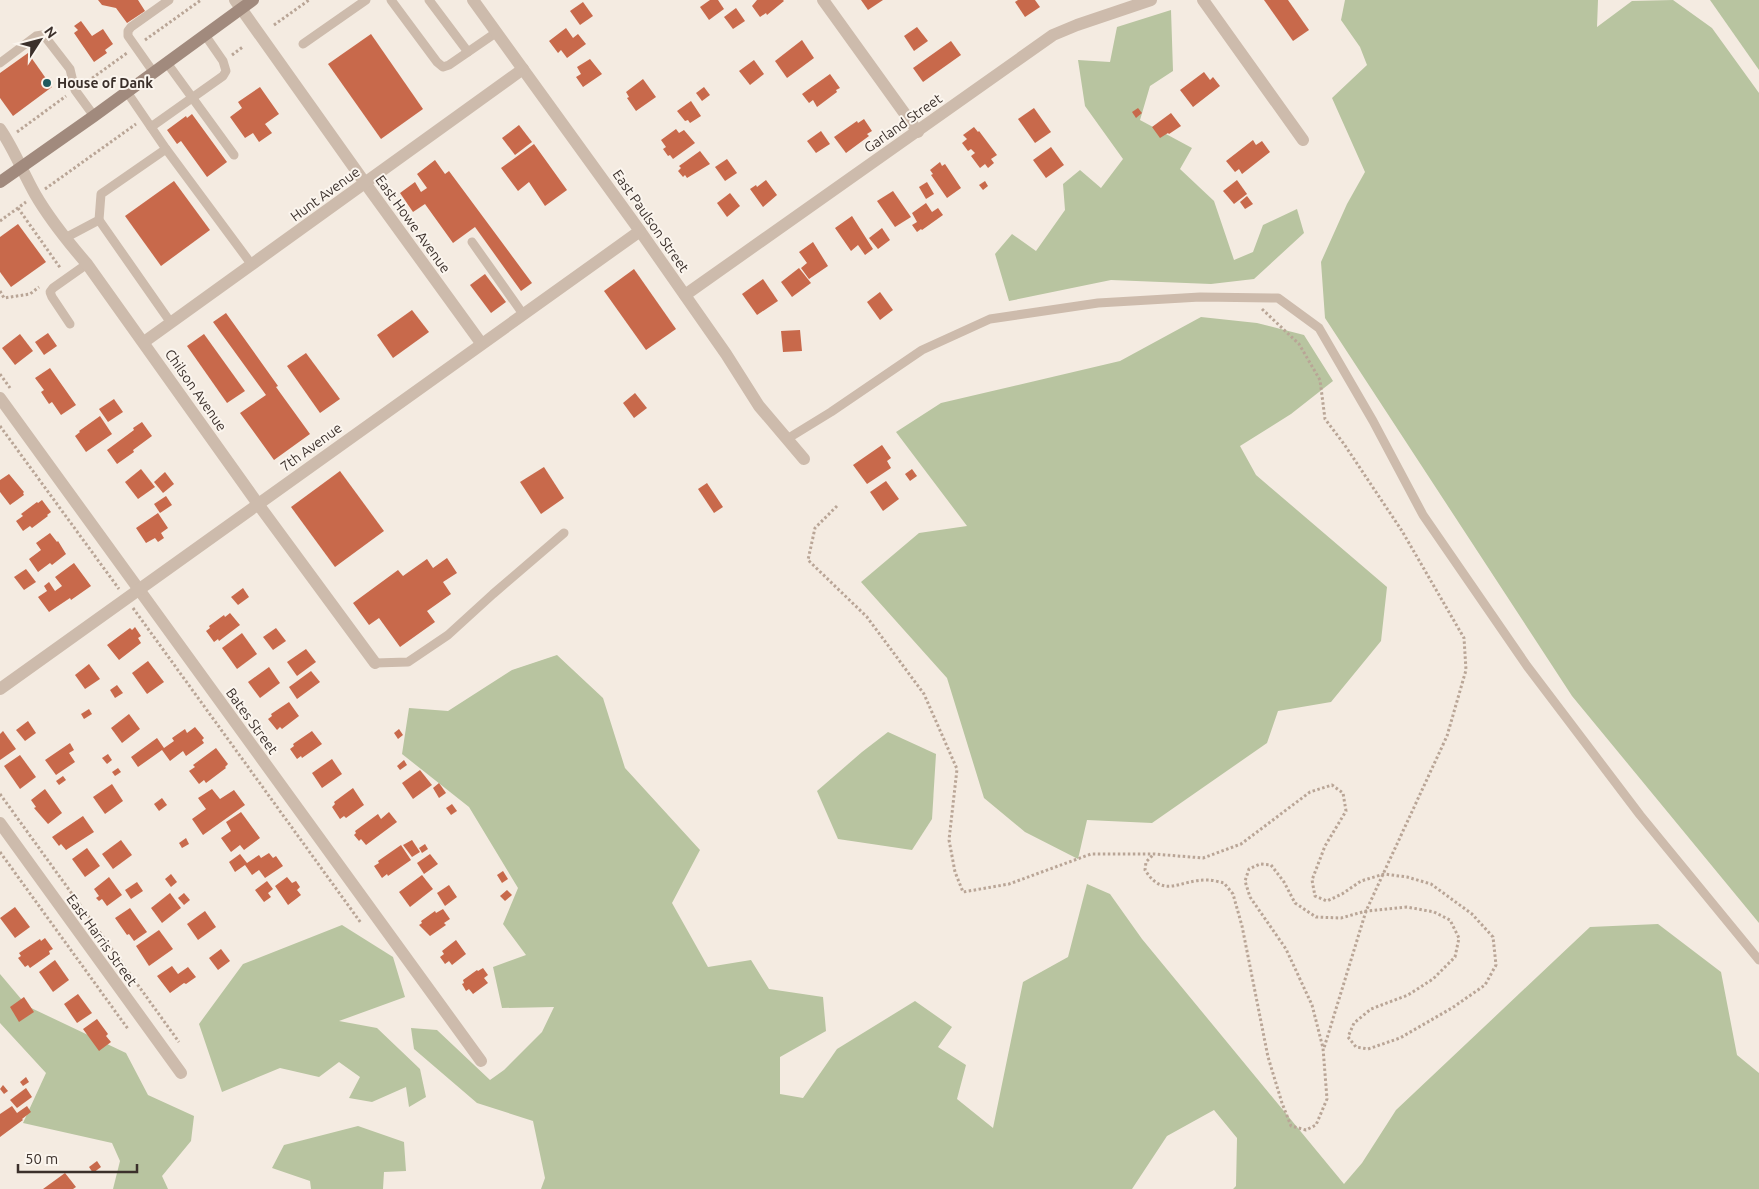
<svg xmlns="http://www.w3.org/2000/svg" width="1759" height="1189" font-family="Ubuntu,sans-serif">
<rect width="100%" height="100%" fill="#f4ebe1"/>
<g fill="#b8c4a0">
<path d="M1345,0H1598L1597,27L1632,1L1673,0L1712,28L1759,93V923L1572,696L1325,318L1321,262L1347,204L1365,172L1332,98L1367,65L1360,47L1341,20Z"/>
<path d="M1710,0H1759V70Z"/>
<path d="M1171,10L1173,71L1150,86L1140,120L1192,148L1180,169L1214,201L1234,260L1253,252L1263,225L1297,209L1304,233L1254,279L1211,284L1111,280L1009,301L995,254L1012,234L1036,251L1065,210L1063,184L1080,170L1101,188L1123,159L1085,106L1078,60L1110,62L1117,27Z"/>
<path d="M1201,317L1257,323L1304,335L1333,381L1291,414L1240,446L1256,475L1387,587L1381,641L1331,702L1278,711L1267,743L1152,823L1087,820L1078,859L1025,832L984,798L947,678L861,582L919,533L967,526L896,432L941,403L1120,361Z"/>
<path d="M557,655L603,698L625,768L700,850L672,903L708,967L751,960L769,989L823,997L826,1031L780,1057V1094L803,1098L837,1049L915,1001L952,1027L938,1047L966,1065L957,1099L993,1128L1023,982L1068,957L1087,884L1110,894L1142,939L1344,1184L1362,1163L1396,1110L1590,927L1658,924L1721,972L1737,1055L1759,1073V1189H1233L1236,1186L1237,1138L1214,1110L1167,1136L1132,1189H541L545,1178L533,1121L477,1103L414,1049L411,1028L437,1030L490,1080L504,1070L542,1032L554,1007L502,1008L493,967L526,955L503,924L518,888L469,807L402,754L409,708L448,711L512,670Z"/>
<path d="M888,732L936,754L932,819L912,850L838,839L817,791L862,752Z"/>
<path d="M342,925L393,957L405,997L339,1021L377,1028L420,1069L426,1097L409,1107L406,1087L372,1102L349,1098L360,1077L339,1062L319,1077L280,1068L222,1092L199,1024L243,964Z"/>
<path d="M0,974L27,1006L126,1053L148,1095L194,1116L191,1141L162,1176L168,1189H113L120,1161L112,1143L23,1123L46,1073L0,1023Z"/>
<path d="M358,1126L404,1142L406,1171L384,1172L383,1189H311L310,1181L272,1168L284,1145Z"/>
</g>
<g fill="#c8694b">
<path d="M98,0H138L145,11L127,23L116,8L102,5Z"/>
<path d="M710,0H718L724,9L709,20L700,7Z"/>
<path d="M757,0H783L784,1L767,15L766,13L760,17L752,6Z"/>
<path d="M861,0H883L868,10Z"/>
<path d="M1018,0H1035L1040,7L1025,17L1015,2Z"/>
<path d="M1264,0H1288L1309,30L1293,41Z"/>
<path d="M583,2L593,16L580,25L570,11Z"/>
<path d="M736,8L745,21L733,29L724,17Z"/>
<path d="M81,21L92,36L103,29L113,44L105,50L107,53L94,62L74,33L78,30L74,26Z"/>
<path d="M917,27L928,41L914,51L904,36Z"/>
<path d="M566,28L573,38L578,34L586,44L567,58L561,50L558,53L549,41Z"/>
<path d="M371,34L423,109L381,139L328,64Z"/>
<path d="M802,40L814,58L787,78L775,61Z"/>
<path d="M951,41L961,55L923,82L913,68Z"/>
<path d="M28,53L52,87L13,116L0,98V73Z"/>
<path d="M590,59L602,74L583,87L576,77L581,74L577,67Z"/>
<path d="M754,60L764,74L750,85L739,71Z"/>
<path d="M1204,72L1210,80L1213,77L1220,86L1193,107L1180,90Z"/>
<path d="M830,74L840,88L836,90L837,92L817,107L813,100L809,103L802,94Z"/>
<path d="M643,79L656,97L636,111L627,98L629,97L626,92Z"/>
<path d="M260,87L279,114L265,124L272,133L259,142L253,133L245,138L230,117L242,108L238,102Z"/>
<path d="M704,87L710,95L702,101L696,93Z"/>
<path d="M691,101L701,116L690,123L688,120L685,121L677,111Z"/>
<path d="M1034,108L1051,132L1035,143L1018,119Z"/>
<path d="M1138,108L1142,113L1136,118L1132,112Z"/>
<path d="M1171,113L1181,126L1169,134L1168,133L1160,138L1152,127Z"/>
<path d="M192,114L227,162L207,177L181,141L177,144L167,130L186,116L187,118Z"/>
<path d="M864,119L872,131L867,134L869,136L846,153L834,137L857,121L858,123Z"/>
<path d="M519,125L532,142L515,155L502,138Z"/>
<path d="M974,127L978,132L979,131L997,155L991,159L994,163L988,168L985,164L980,168L971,156L975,153L971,149L968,151L962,143L967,139L963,135Z"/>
<path d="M676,129L679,133L684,130L695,143L673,159L670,155L668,156L663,149L666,147L661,140Z"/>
<path d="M821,131L830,144L816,153L807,141Z"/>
<path d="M1253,140L1256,145L1262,141L1270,152L1242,174L1239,169L1235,172L1226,161Z"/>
<path d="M534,144L567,190L545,206L529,182L518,191L501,168Z"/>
<path d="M1051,147L1064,165L1046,178L1033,160Z"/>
<path d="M700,151L710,164L687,178L685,175L683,177L678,171L681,168L679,166Z"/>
<path d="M727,159L737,173L725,181L715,167Z"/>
<path d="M435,160L445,174L449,171L532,283L521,291L475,227L453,243L425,204L413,212L400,193L415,182L421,192L427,188L417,174Z"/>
<path d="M940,162L942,166L945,164L961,188L947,198L931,175L933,174L930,170Z"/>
<path d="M766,180L777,195L763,207L750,189L756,185L757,187Z"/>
<path d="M1237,180L1247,194L1234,204L1223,191Z"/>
<path d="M174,181L210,230L161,266L125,216Z"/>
<path d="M985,181L988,186L983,190L979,185Z"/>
<path d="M927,182L934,194L926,199L919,187Z"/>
<path d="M893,191L911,217L895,227L877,201Z"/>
<path d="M730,193L740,206L727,217L717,203Z"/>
<path d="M1247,196L1253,204L1245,209L1240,202Z"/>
<path d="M926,203L932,212L938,208L943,215L922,230L921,229L917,232L912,225L917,222L912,213Z"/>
<path d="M852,216L873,249L865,255L858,245L851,251L835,228Z"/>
<path d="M18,224L46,262L11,287L0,272V237Z"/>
<path d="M882,228L890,240L878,249L869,238Z"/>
<path d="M813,242L828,266L809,279L801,268L807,263L799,252Z"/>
<path d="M799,268L811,283L792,297L781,282Z"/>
<path d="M634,269L676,329L646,350L604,291Z"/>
<path d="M485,274L506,302L491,313L470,285Z"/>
<path d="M763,279L778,301L757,315L742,294Z"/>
<path d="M880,292L893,310L880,320L867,302Z"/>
<path d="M412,310L429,332L393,358L377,335Z"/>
<path d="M226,313L278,386L276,387L310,434L274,460L240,413L266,395L213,322Z"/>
<path d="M800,330L802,351L783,352L781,331Z"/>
<path d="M48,333L57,346L44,355L35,342Z"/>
<path d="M20,334L33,351L15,365L2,348Z"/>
<path d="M204,334L245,391L227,403L187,346Z"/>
<path d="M306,353L340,399L320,413L287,366Z"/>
<path d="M50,368L76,405L61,415L52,402L49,404L41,392L44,390L35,378Z"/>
<path d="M635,393L647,408L634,418L623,403Z"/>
<path d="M114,399L123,412L108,422L99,409Z"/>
<path d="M100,416L112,434L86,452L75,436L80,432L79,431Z"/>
<path d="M142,422L152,436L133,450L134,452L117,464L107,450L134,430L133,428Z"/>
<path d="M882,445L891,458L887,461L891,468L867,484L853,465Z"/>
<path d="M544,467L564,498L541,514L520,482Z"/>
<path d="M141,469L155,487L138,499L125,482Z"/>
<path d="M912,469L917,476L910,481L905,474Z"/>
<path d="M340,471L384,531L335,567L291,507Z"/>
<path d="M165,472L174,484L163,493L154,482Z"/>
<path d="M9,474L24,492L23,493L24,495L10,505L0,492V480Z"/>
<path d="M886,481L899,499L883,511L870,492Z"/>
<path d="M707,483L723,507L714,513L698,489Z"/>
<path d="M166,496L172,505L160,513L154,504Z"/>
<path d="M42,500L51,512L47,515L48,516L32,528L30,526L23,531L16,521L23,516L21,514L37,502L38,503Z"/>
<path d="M158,513L168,528L161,533L164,538L158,542L155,538L146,543L136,528Z"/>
<path d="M50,533L57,542L58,541L66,554L52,565L50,563L38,572L29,559L41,550L36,543Z"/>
<path d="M447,558L457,573L443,582L451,594L427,611L435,622L400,647L379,618L369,625L353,603L398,570L403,576L427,559L433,568Z"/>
<path d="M74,563L91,586L71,600L70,598L49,612L38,597L47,591L44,586L49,582L55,591L62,586L55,577Z"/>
<path d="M26,569L36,582L24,590L14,577Z"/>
<path d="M243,588L249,597L238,605L231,597Z"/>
<path d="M230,613L240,625L219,641L218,639L214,642L206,631L210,628L209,626L224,615L225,617Z"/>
<path d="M135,627L141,636L138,638L141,643L119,660L107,645L130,628L132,630Z"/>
<path d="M276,628L286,641L273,650L263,637Z"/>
<path d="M242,633L257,654L237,669L222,648Z"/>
<path d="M306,649L316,662L297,676L287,662Z"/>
<path d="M148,661L164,682L147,694L132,673Z"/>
<path d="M89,664L100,679L85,689L75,675Z"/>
<path d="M269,667L280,683L260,698L248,682Z"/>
<path d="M311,671L320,682L297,699L289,687Z"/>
<path d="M117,685L123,693L115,698L110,690Z"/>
<path d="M289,702L299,716L282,729L280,727L277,730L268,719L272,716L271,714Z"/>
<path d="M89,709L92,714L84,719L81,714Z"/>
<path d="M129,714L140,729L122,743L111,728Z"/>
<path d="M28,721L36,733L25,741L16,730Z"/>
<path d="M195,727L204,738L202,740L204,743L186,756L183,751L170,761L162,750L138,767L131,757L157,738L164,748L174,741L172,738L185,729L187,733Z"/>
<path d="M399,729L403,735L398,739L394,733Z"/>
<path d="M3,731L16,749L0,760V734Z"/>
<path d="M312,731L322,744L302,758L301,756L297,759L290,749L294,746L293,744Z"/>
<path d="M70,743L74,750L69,753L75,762L56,775L45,760Z"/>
<path d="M216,748L228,764L225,767L226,768L206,783L204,780L199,784L189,771L195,767L193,765Z"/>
<path d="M108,754L112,760L107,764L102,758Z"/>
<path d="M20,755L36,777L20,789L4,766Z"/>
<path d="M332,759L342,774L322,788L312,773Z"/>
<path d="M404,760L407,765L400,770L397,766Z"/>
<path d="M118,768L121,772L115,776L112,772Z"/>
<path d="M420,770L432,785L413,799L402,783Z"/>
<path d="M63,776L66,780L59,785L56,781Z"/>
<path d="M439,783L446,793L439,798L433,788Z"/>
<path d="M112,784L123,801L105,814L93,797Z"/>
<path d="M353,788L364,805L346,818L344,816L340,819L332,807L335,804L334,802Z"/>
<path d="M45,789L62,813L48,824L34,808L36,807L31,800Z"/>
<path d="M212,789L220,799L234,790L245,805L203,835L192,819L206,809L198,798Z"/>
<path d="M162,798L167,805L159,811L154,804Z"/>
<path d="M452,804L457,811L451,815L446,808Z"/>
<path d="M241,812L260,838L244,850L240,845L231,852L221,838L231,831L226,822Z"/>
<path d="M389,812L397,822L366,845L361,839L359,841L354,835L356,833L355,831L378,814L381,819Z"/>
<path d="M83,816L94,832L66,850L61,844L59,846L52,837Z"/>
<path d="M186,838L189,844L182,848L179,843Z"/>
<path d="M121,840L132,855L113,869L102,854Z"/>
<path d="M412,840L420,852L412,857L403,845Z"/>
<path d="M425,844L428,849L422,853L419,848Z"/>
<path d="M401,845L411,860L388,876L387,874L382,878L374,866L379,863L378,861Z"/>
<path d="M87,848L100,866L85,877L72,859Z"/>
<path d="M269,853L273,858L276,856L283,866L265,878L259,870L252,875L245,865L235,872L229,862L240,854L247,863L259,855L261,858Z"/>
<path d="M430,854L438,864L424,874L417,863Z"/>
<path d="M503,871L508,879L502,883L497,875Z"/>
<path d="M171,874L177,882L171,887L165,879Z"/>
<path d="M422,875L433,889L410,907L399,892Z"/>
<path d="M109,877L122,895L107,906L102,899L99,901L96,898L99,896L94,889Z"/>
<path d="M287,877L292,883L296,881L300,887L297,890L301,895L288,905L275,886Z"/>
<path d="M267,881L273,889L268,893L271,897L264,902L255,890Z"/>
<path d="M137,882L143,891L131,899L125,890Z"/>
<path d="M449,885L457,897L445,906L437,893Z"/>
<path d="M507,890L512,895L505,901L500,896Z"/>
<path d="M170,893L181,908L162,923L151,908Z"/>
<path d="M184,893L190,900L184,905L178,898Z"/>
<path d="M15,907L30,927L15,938L0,918Z"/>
<path d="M130,908L147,932L134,941L129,934L127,935L115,918Z"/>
<path d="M443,909L450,919L444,923L446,925L430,936L419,925L422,923L421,921L435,911L436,913Z"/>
<path d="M205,911L216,927L198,940L187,924Z"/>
<path d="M159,930L173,949L149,966L136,946Z"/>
<path d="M45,938L53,949L49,951L50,954L30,968L28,965L25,967L18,958L21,956L19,953L40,939L41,941Z"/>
<path d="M456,940L466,954L452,965L449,961L445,964L440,957L444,954L442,951Z"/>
<path d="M221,949L230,961L218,970L209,958Z"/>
<path d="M55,960L69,980L53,992L39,972Z"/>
<path d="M172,966L178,974L188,967L196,977L186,984L184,983L170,993L157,976Z"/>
<path d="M483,968L488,975L484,978L488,983L473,994L469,989L466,991L462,984L464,983L463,980L477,970L478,971Z"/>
<path d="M78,994L92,1013L77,1023L64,1004Z"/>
<path d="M24,997L34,1012L19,1022L10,1007Z"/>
<path d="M97,1019L108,1034L106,1036L111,1042L99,1051L83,1029Z"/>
<path d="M26,1077L29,1082L23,1086L20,1082Z"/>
<path d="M3,1085L8,1091L4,1094L0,1089Z"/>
<path d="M26,1088L32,1097L17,1108L10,1100Z"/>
<path d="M12,1106L17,1113L27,1106L31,1112L22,1119L23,1120L0,1137V1114Z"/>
<path d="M97,1161L101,1167L93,1173L89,1167Z"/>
<path d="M65,1173L76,1187L73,1189H43Z"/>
</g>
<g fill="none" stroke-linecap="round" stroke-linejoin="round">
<g stroke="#b9a596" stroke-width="3" stroke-dasharray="2.5 2.5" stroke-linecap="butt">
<path d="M274,25L309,0"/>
<path d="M145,40L201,0"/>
<path d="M232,55L244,46"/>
<path d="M84,84L127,53"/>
<path d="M17,132L66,96"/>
<path d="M45,189L136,124"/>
<path d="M18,208L61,269"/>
<path d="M0,221L26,202"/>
<path d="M0,291L4,298L30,294L39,287"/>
<path d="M1262,309L1299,344L1320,380L1325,419L1344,444L1402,531L1464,638L1466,670L1447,736L1366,911L1324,1048"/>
<path d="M0,374L10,388"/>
<path d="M0,426L119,589"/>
<path d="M837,506L815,528L808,560L867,617L924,694L957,769L949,840L955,872L963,892L1009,884L1091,854H1154L1203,858L1241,844L1310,792L1332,785L1343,793L1346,811L1325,846L1312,880L1315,896L1327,901L1342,894L1361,881L1384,874L1407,877L1431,884L1472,914L1493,937L1496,965L1485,985L1452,1008L1400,1038L1368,1049L1356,1047L1348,1037L1354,1023L1371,1009L1408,995L1433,979L1455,957L1459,938L1450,920L1434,912L1407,907L1366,911L1341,918L1316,917L1295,903L1284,882L1271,865L1260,864L1249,869L1245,881L1250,897L1286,949L1312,1005L1323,1048L1327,1099L1316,1125L1306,1130L1291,1126L1282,1103L1268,1057L1242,926L1233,894L1224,883C1219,882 1213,880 1208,880C1180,879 1164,900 1145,870L1146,862L1154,854"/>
<path d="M133,608L361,923"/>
<path d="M0,794L179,1042"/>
<path d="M0,852L128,1029"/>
</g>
<g stroke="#cdbbac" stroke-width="9">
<path d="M391,0L437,62L443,67L449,65L497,32"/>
<path d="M429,0L468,52"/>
<path d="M303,44L366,0"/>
<path d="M0,63L36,36L42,35L46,38L70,69L75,90L94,116"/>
<path d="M167,63L234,155"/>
<path d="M154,73L128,36V31L131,27L169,0"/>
<path d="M151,127L223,76L226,71L223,61L205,35"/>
<path d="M166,149L252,265"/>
<path d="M99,220L171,323"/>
<path d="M65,238L99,220L101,194L166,149L127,92"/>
<path d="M472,242L523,314"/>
<path d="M70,324L52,297L50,292L53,288L87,264"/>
<path d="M787,439L831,412L922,350L990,319L1098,303L1200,297L1278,298L1319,328L1373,421L1423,515L1527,666L1640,815L1759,960"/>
<path d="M375,663L408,662L448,635L493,594L564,533"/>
</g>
<g stroke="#cdbbac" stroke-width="12">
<path d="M235,0L365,183L481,343"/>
<path d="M473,0L640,231L726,354L759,406L804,459"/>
<path d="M823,0L918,132"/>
<path d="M1203,0L1303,140"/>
<path d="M0,129C14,149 23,173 35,194C50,220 68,242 87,264L258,504L375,663"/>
<path d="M685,295L1053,35L1077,25L1151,0"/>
<path d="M144,342L523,69"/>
<path d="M0,398L481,1061"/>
<path d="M0,689L640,231"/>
<path d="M0,823L181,1073"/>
</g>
<path stroke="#a18a7d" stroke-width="12" d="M0,182L94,116L253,0"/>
</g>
<circle fill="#1f5a5e" stroke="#fbf5ee" stroke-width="2" cx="47" cy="83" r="5"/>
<g text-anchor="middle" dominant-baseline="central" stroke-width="4" stroke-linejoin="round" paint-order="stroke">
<g font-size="14" font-weight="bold" fill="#3b302b" stroke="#fbf5ee" text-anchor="start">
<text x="57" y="83">House of Dank</text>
</g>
<g font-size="14" fill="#3b302b" stroke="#fbf5ee">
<text transform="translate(903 123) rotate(-35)">Garland Street</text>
<text transform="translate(325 194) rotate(-36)">Hunt Avenue</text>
<text transform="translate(651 221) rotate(55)">East Paulson Street</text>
<text transform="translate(413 224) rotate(54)">East Howe Avenue</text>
<text transform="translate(196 390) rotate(55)">Chilson Avenue</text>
<text transform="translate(311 447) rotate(-36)">7th Avenue</text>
<text transform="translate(252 721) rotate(54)">Bates Street</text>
<text transform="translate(102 940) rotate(54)">East Harris Street</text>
</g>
</g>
<g transform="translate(40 40) rotate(54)" stroke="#fbf5ee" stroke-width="4" paint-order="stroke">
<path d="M0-4L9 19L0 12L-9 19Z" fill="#3b302b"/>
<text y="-8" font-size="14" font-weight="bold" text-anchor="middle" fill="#3b302b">N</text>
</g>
<path d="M18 1164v8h119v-8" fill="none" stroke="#3b302b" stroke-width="2.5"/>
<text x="25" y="1164" font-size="15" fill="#3b302b" stroke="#fbf5ee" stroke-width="4" paint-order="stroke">50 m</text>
</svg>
